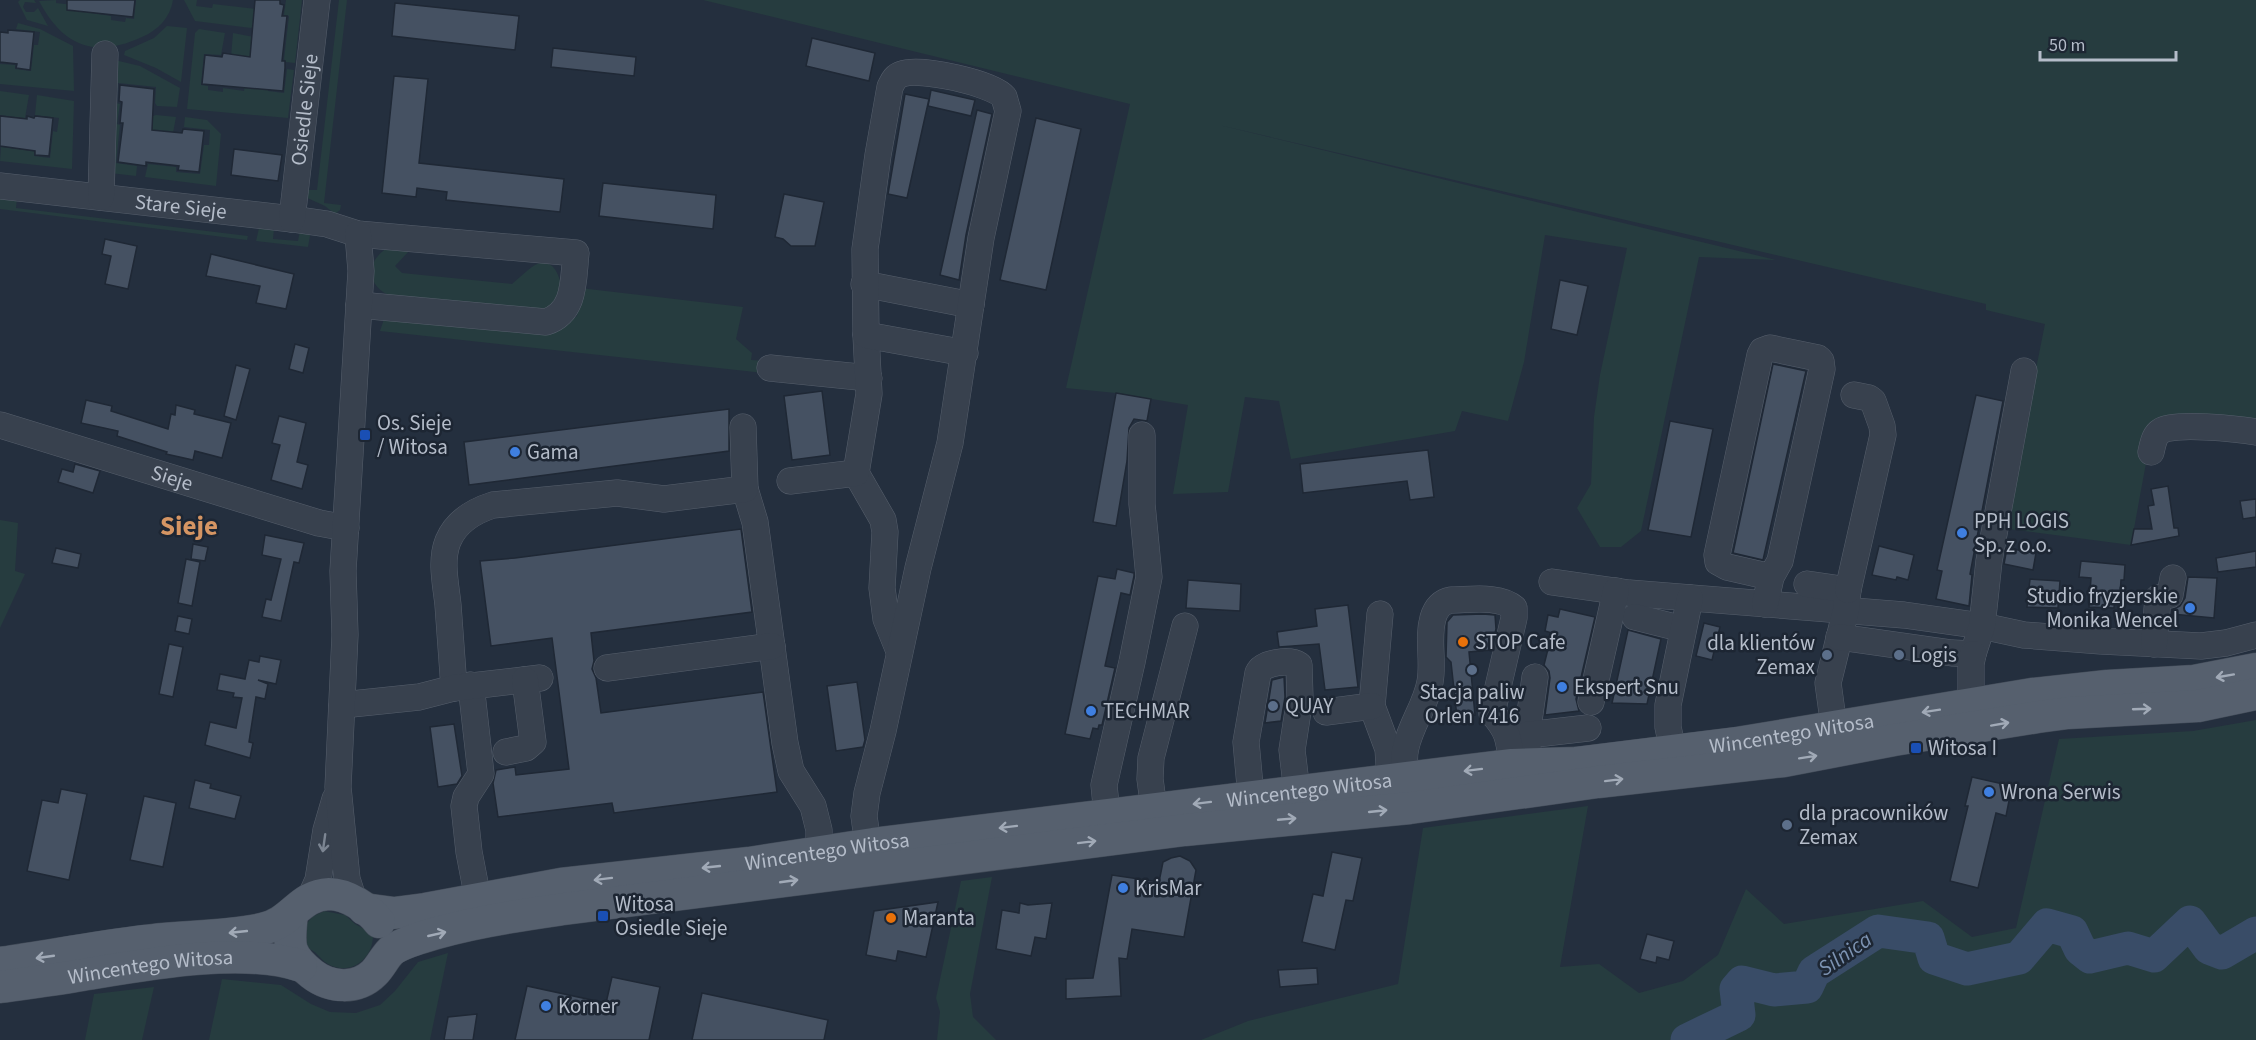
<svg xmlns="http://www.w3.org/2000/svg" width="2256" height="1040" font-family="'Source Sans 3',sans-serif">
<rect width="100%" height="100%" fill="#242f3e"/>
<g fill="#263c3f">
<path d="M20,0H34L36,3L25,2L23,7L26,12H34L38,8L48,26L27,20L18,2Z"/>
<path d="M56,0V3L91,7V13L111,16V20L125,22L126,18L134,19L136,0H173C170,18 158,30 142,37C94,59 63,46 39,1Z"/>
<path d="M184,0H197L196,6L212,8L213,4L257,9L255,26L251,28L195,21Z"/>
<path d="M286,0H302L295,63L286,62L284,59L289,16L284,15Z"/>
<path d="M339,0H347L324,203L341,205L340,210L335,214L325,206L303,196V193L308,190H317Z"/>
<path d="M703,0H2256V428L2166,424L2148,452L2131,545L2009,529L2002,539L2045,324L1986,310V304L1219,125L1776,260L1699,257L1641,531L1621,547H1600L1577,508L1591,484L1594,417L1600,375L1627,248L1545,235L1524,362L1508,421L1462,411L1455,431L1291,459L1279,401L1245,397L1228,492L1173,494L1188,405L1116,393L1066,388L1130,104Z"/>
<path d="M18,23L40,29L73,46L74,91L0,84V64L15,65V69L31,71L34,45H38L40,32L16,29Z"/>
<path d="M167,26L187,28L181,82L156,68L124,55L125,51L154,38Z"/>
<path d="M199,29L225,33L221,55L204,54L201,85L208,86V90L223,92V88L244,91L245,84L268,87V91L284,93L287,69L294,70L288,118L187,109L195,33Z"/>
<path d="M233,33L254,37L251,59L231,57Z"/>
<path d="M110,59L140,66L180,88L177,107L157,106L155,103L156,87L118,83L116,103L120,104L117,124L120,125L116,163L137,166L136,176L110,173Z"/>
<path d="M0,91L29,95L25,118L0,115Z"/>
<path d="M37,95L74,101L72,169L0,161L1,147L34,151V156L50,158L53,131L57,132L59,118L35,115Z"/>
<path d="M156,115L176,117L173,133L151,131L153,116Z"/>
<path d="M185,117L207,120L221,134L216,186L145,177L148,164L176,167V172L200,174L204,145H209L210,130L184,127Z"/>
<path d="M0,193L17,197L16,208L248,236L247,240L0,209Z"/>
<path d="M260,224L274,228L273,239L298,241L300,231L311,230L308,247L256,241Z"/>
<path d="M392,245L410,250L395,266L402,273L512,284C519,278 527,270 535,265C555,255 562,281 562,295L547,310L393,297C364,286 365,259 392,245Z"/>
<path d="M580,288L743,307L736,339L752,353L751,360L766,361L765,373L380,331L384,319L563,325L577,316Z"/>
<path d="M0,520L18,523L15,571L25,574L0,628Z"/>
<path d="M2256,720V1040H1201L1248,1021L1398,984L1423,828L1588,806L1560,967L1599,964L1639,993L1683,981L1718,955L1746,889L1784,924L1923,901L1972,937L2016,928L2059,739L2193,731Z"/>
<path d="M992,877L970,994L973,1017L996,1040H937L940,1012L936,998L961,881Z"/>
<path d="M324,911L345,915L355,924L373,934C374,958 351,977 328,964C319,959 317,950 306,948L303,928L312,917Z"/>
<path d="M448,953L430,1040H209L222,979L281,985L311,1004L330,1012L356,1013L380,1005L395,991L418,962Z"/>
<path d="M154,987L142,1040H85L94,994Z"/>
</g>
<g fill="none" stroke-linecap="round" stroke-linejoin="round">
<path stroke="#394c67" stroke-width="33" d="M1687,1040L1739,1015L1736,989L1742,982L1774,990L1807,987L1814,972L1878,931L1928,938L1934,958L1967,969L2019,958L2047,925L2072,932L2080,949L2090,957L2128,948L2154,956L2190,922L2209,948L2222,953L2256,933"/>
</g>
<g fill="#455162" stroke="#1f2835" stroke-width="1.5">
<path d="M67,0H135L133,17L67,10Z"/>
<path d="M255,0H280V4L284,5L282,16H287L282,61H285V68L283,91L202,84L205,55L222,57L223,53L250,57Z"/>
<path d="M395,3L519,16L515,50L392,36Z"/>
<path d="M8,30L34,32L30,70L16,68L17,64L0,62V32L8,33Z"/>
<path d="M812,38L875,53L869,81L806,66Z"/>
<path d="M553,48L636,57L634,76L551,67Z"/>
<path d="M394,76L428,79L419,163L564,179L560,212L446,200L447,192L417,188L416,197L382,193Z"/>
<path d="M120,85L154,89L152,130L182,133L183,129L204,131L199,172L178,170L179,166L146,162V166L118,162L123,123H120L122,102L119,101Z"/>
<path d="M931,90L975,100L971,116L928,106Z"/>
<path d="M905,94L929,99L907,198L888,194Z"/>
<path d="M977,110L992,114L966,235L959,280L940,275Z"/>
<path d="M0,116L27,119V116L34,118L35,116L53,118L49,156L35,155V151L0,146Z"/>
<path d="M1036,118L1081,129L1046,290L1000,280Z"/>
<path d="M234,149L282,155L278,181L231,175Z"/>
<path d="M603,183L716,195L713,229L599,216Z"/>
<path d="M784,194L824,202L815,246H791L783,239L775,237Z"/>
<path d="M105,239L137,246L128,289L105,284L111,256L102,254Z"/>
<path d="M211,254L294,274L286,309L256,303L260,286L206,276Z"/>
<path d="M1560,280L1588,286L1577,335L1551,329Z"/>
<path d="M295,344L309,348L303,373L289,369Z"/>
<path d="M1773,364L1806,371L1763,560L1733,553Z"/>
<path d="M236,365L250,369L236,420L224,416Z"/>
<path d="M822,391L830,455L792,460L784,396Z"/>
<path d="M1116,393L1151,399L1147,421L1134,419L1129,428L1127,461L1116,526L1093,522Z"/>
<path d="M1976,395L2003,401L1970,574L1972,575L1969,606L1936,599L1942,571L1937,570Z"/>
<path d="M86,400L112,406L111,411L168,429L171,414L175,415L176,405L195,410L194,414L231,423L222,458L195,451L193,460L166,454L167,452L117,436L118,431L81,423Z"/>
<path d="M729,409V451L469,485L464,442Z"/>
<path d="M279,416L306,423L297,462L308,465L302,489L271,480L280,445L272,443Z"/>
<path d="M1670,421L1713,429L1691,537L1648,530Z"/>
<path d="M1428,450L1434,497L1410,500L1407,481L1303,493L1300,464Z"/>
<path d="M75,464L100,471L93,493L58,482L62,469L73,472Z"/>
<path d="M2168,486L2174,528H2178L2179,536L2131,545L2134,529H2152L2148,506L2154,505L2151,489Z"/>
<path d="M2256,499V517L2243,519L2240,501Z"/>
<path d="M741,529L752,612L591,633L594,661L592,669L596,678L601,713L763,692L777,792L614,813L612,803L498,817L493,783L496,770L515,767L516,775L569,769L552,638L491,646L480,561L515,558Z"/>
<path d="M265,535L304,543L299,563L294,562L281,621L262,617L266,599L271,600L281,559L262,555Z"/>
<path d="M193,544L208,547L205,561L191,559Z"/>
<path d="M1879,546L1914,555L1908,580L1897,577L1896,580L1872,575Z"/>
<path d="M56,548L81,554L78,568L52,563Z"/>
<path d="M2007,548L2036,553L2033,570L2004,564Z"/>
<path d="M2256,551V567L2218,572L2216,558Z"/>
<path d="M186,559L200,562L192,606L178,603Z"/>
<path d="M2081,561L2125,565L2124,580H2121L2120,595H2115L2114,608L2089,607L2091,578L2079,577Z"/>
<path d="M1117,569L1134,573V576L1130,595L1121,593L1105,666L1115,668L1102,725H1099L1098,729L1093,728L1090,739L1065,734L1098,576L1115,579Z"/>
<path d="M2188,577L2217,578L2214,618L2172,614V610L2180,606L2185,598Z"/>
<path d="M2030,579L2060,581L2058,608L2027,607Z"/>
<path d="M1188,580L1241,584L1240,611L1186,608Z"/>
<path d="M1348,605L1358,687L1325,690L1319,644L1279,647L1277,632L1317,626L1315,609Z"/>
<path d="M1560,609L1595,617L1576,699L1579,711L1545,715L1550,678L1549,671L1544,665L1552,633L1545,631L1548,615L1558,617Z"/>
<path d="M1483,614L1495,615L1496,629L1491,650L1469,652L1475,715L1457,717L1451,662L1446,657L1447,622L1453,615Z"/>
<path d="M178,616L192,619L189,634L175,631Z"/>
<path d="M1704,623L1720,627L1712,660L1696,656Z"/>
<path d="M1628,630L1661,639L1647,704L1612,703Z"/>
<path d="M169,644L183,647L173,697L159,694Z"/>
<path d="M260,656L281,660L276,684L258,680L268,684L265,699L256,697L249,742L253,743L250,758L205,745L210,722L236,728L242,698L233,697L234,693L217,690L220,674L245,679L249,660L259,662Z"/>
<path d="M1284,677L1285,697L1281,721L1265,723L1272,680Z"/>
<path d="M857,682L865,740L863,747L836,751L827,686Z"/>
<path d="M454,724L462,776L457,784L438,787L430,727Z"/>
<path d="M1972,777L2012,786L2006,816L1996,813L1978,888L1950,881L1968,806H1965Z"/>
<path d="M195,780L211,784L210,788L241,796L235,819L189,808Z"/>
<path d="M61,789L87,794L69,880L27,871L42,800L58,803Z"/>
<path d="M144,796L176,803L163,867L130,860Z"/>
<path d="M1332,852L1362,858L1353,901L1346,900L1335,950L1302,942L1313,894L1323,896Z"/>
<path d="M1180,856L1190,861L1196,870L1184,937L1132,929L1127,959L1119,958L1121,996L1066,999V979L1093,978L1112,875L1159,882L1163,862L1171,858Z"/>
<path d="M938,902L926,957L898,951L896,961L866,955L874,911Z"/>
<path d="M1020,903L1028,905L1052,903L1046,939L1035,937L1031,956L996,949L1002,910L1019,913Z"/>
<path d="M1647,934L1674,941L1669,960L1657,957L1656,963L1640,959Z"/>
<path d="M1317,968L1318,984L1280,987L1278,970Z"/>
<path d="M612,977L660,987L649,1040H515L527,986L606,1003Z"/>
<path d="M702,993L828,1020L824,1040H692Z"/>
<path d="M477,1014L473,1040H444L448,1017Z"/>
</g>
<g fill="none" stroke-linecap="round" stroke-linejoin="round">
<defs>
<g id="minor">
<path id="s1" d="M0,186L292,219L327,224L358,234L576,253C573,280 576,312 546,322L359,305"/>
<path d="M101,197L105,54"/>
<path id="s2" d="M292,219L317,0"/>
<path d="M864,284L971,305"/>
<path d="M770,368L869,378"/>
<path id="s3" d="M0,425L319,523L346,528"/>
<path d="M2151,452C2153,444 2154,435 2161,431C2173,422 2239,429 2256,432"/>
<path d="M856,473L883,520L885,532L882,588L886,619L899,651"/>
<path d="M790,481L856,473L869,394L866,335"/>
<path d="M745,489L755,522L785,743L791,771L813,806L819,830V852"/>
<path d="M1552,582L1629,593L1904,615L1982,626L2024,635L2101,641L2201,646L2226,643L2256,635"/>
<path d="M1807,584L1848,590L1846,610L1828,683L1834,727"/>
<path d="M1848,590L1883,435L1882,426L1873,401L1869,398L1854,395"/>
<path d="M1765,604L1771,577L1727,567L1718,562L1717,555L1760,355L1762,351L1770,348L1818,358L1821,361L1822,369L1780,561L1771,577"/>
<path d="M1380,614L1372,706L1388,749L1390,780"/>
<path d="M1635,617L1683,629"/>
<path d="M1839,637L1952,653L1973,654L1982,626L1989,561L2024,371"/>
<path d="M2154,644L2158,598L2170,595L2173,578"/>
<path d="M607,668L772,646"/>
<path d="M471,685L481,774L466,797L464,806L469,852L478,899"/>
<path d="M454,688C452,660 450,633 448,605C446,585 440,561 448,541C456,522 474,511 493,505L617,493L664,499L745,489L743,427"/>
<path d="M1591,702L1616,591"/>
<path d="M342,705L419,697L454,688L540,678"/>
<path d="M1971,705V664L1973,654"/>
<path d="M1326,712L1372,706"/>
<path d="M1527,735L1535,677"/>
<path d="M1673,751L1668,727V705L1690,598"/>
<path d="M506,752L526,748L533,742L525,680"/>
<path d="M1529,765L1527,735L1588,728"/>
<path d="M1406,779C1405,768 1403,757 1406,747C1411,724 1426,705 1430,682C1434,661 1427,639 1433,618C1436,608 1441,602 1451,600C1470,600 1499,595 1514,608V618L1492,713C1509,731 1509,741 1512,765L1502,781"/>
<path d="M1251,797L1246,742L1258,673C1263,662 1290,659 1299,665L1300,698L1292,750L1297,792"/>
<path d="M1154,809L1150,779L1151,758L1185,626"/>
<path d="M1107,815L1104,785L1132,662L1149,577L1142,504V435"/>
<path d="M868,845L864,816L867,793L883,731L918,568L950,443L981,238L1008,111L1004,97C992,83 920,67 902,74C895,76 893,81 890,87L878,155L865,249L866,335L965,353"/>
<path d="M310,898L318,880L326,830L335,799"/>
<path d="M354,901L347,879L338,787L345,635L343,571L361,271L358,234"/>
</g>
<g id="major">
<path id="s4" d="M364,909L394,913L425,909L561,884L749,863L873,844L1455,772L1512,765L1576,763L1737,743L2032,694L2107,686L2194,681L2256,669"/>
<path d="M292,913C289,945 286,953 312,974C330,988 357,990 374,973C381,966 384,958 391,951C398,945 411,941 420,938C466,923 516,916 564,909L1185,830L1410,808L1598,782L1784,761L1894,740L2038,717L2068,713L2198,706L2256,694"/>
<path d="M0,963C48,956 96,947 144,941C183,936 224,937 262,929C292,923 299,895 329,894C347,894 368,908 379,922"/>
<path id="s5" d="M0,987C27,983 55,980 82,975C143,965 243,946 301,966"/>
</g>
</defs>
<use href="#minor" stroke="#565f6c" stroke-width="27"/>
<use href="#major" stroke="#414a57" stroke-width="33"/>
<use href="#minor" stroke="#38414e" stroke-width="26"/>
<use href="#major" stroke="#56606e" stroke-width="32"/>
</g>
<defs><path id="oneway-shaft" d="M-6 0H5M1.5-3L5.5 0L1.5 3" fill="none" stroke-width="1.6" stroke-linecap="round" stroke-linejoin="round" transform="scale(1.5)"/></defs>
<g stroke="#a1aab7">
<use href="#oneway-shaft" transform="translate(2225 676) rotate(170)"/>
<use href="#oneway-shaft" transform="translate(2142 709) rotate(-2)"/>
<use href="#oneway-shaft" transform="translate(1931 711) rotate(171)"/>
<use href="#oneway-shaft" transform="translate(2000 724) rotate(-10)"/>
<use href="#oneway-shaft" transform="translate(1808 757) rotate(-9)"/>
<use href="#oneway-shaft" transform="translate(1473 770) rotate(173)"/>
<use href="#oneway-shaft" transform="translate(1614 780) rotate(-7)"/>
<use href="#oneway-shaft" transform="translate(1202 803) rotate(173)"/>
<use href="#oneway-shaft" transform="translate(1378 811) rotate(-6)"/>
<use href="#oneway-shaft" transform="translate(1287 819) rotate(-5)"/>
<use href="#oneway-shaft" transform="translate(1008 827) rotate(173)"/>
<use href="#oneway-shaft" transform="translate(1087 842) rotate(-7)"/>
<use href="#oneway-shaft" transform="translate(711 867) rotate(174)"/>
<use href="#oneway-shaft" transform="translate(603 879) rotate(173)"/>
<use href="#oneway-shaft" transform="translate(789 881) rotate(-8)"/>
<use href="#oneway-shaft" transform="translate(238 932) rotate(174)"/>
<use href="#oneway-shaft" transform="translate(437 934) rotate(-13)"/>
<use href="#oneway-shaft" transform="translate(45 957) rotate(172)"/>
</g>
<use stroke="#7c8592" href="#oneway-shaft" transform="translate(324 843) rotate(98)"/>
<g fill="#1a4fb4" stroke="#1d2633" stroke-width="2">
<rect x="359" y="429" width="12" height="12" rx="3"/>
<rect x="1910" y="742" width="12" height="12" rx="3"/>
<rect x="597" y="910" width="12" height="12" rx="3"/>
</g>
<g fill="#3f7fe0" stroke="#1d2633" stroke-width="2">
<circle cx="515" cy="452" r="6"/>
<circle cx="1962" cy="533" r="6"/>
<circle cx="2190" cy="608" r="6"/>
<circle cx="1562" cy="687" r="6"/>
<circle cx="1091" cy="711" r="6"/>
<circle cx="1989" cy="792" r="6"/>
<circle cx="1123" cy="888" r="6"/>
<circle cx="546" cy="1006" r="6"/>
</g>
<g fill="#e8710a" stroke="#1d2633" stroke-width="2">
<circle cx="1463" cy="642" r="6"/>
<circle cx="891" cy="918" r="6"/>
</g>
<g fill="#5c6f8a" stroke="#1d2633" stroke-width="2">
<circle cx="1827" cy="655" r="6"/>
<circle cx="1899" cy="655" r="6"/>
<circle cx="1472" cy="670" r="6"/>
<circle cx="1273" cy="706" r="6"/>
<circle cx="1787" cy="825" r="6"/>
</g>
<g text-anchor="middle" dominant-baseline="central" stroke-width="5" stroke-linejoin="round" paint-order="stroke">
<g font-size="21" fill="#b4bcc9" stroke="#1d2633">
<text stroke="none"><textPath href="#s2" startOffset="110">Osiedle Sieje</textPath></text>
<text stroke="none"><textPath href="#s1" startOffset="182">Stare Sieje</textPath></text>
<text stroke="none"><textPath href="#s3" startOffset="180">Sieje</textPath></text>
<text stroke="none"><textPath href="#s4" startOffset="1440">Wincentego Witosa</textPath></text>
<text stroke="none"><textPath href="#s4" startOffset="954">Wincentego Witosa</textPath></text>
<text stroke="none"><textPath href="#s4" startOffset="468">Wincentego Witosa</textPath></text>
<text stroke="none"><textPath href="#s5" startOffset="152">Wincentego Witosa</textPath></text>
</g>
<g font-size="21" fill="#b4bcc9" stroke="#1d2633" text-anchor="start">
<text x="377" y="423">Os. Sieje<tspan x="377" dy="24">/ Witosa</tspan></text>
<text x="527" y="452">Gama</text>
<text x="1974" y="521">PPH LOGIS<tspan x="1974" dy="24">Sp. z o.o.</tspan></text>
<text x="2178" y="596" text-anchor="end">Studio fryzjerskie<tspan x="2178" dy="24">Monika Wencel</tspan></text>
<text x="1475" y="642">STOP Cafe</text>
<text x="1815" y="643" text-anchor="end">dla klientów<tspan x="1815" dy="24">Zemax</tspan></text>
<text x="1911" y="655">Logis</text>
<text x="1574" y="687">Ekspert Snu</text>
<text x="1472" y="692" text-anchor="middle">Stacja paliw<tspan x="1472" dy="24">Orlen 7416</tspan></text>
<text x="1285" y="706">QUAY</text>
<text x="1103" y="711">TECHMAR</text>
<text x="1928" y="748">Witosa I</text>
<text x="2001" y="792">Wrona Serwis</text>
<text x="1799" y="813">dla pracowników<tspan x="1799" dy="24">Zemax</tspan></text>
<text x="1135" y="888">KrisMar</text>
<text x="615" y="904">Witosa<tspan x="615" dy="24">Osiedle Sieje</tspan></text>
<text x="903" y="918">Maranta</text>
<text x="558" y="1006">Korner</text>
</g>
<g font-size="22" font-style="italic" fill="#7c92b1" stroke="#1d2633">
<text transform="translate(1845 954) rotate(-35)">Silnica</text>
</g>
<g font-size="27" font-weight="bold" fill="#d59563" stroke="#1d2633">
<text x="189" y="526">Sieje</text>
</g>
</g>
<path d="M2040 51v9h136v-9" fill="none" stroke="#b4bcc9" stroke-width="3"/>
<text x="2049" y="51" font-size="18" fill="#b4bcc9" stroke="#1d2633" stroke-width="4.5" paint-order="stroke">50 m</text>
</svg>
